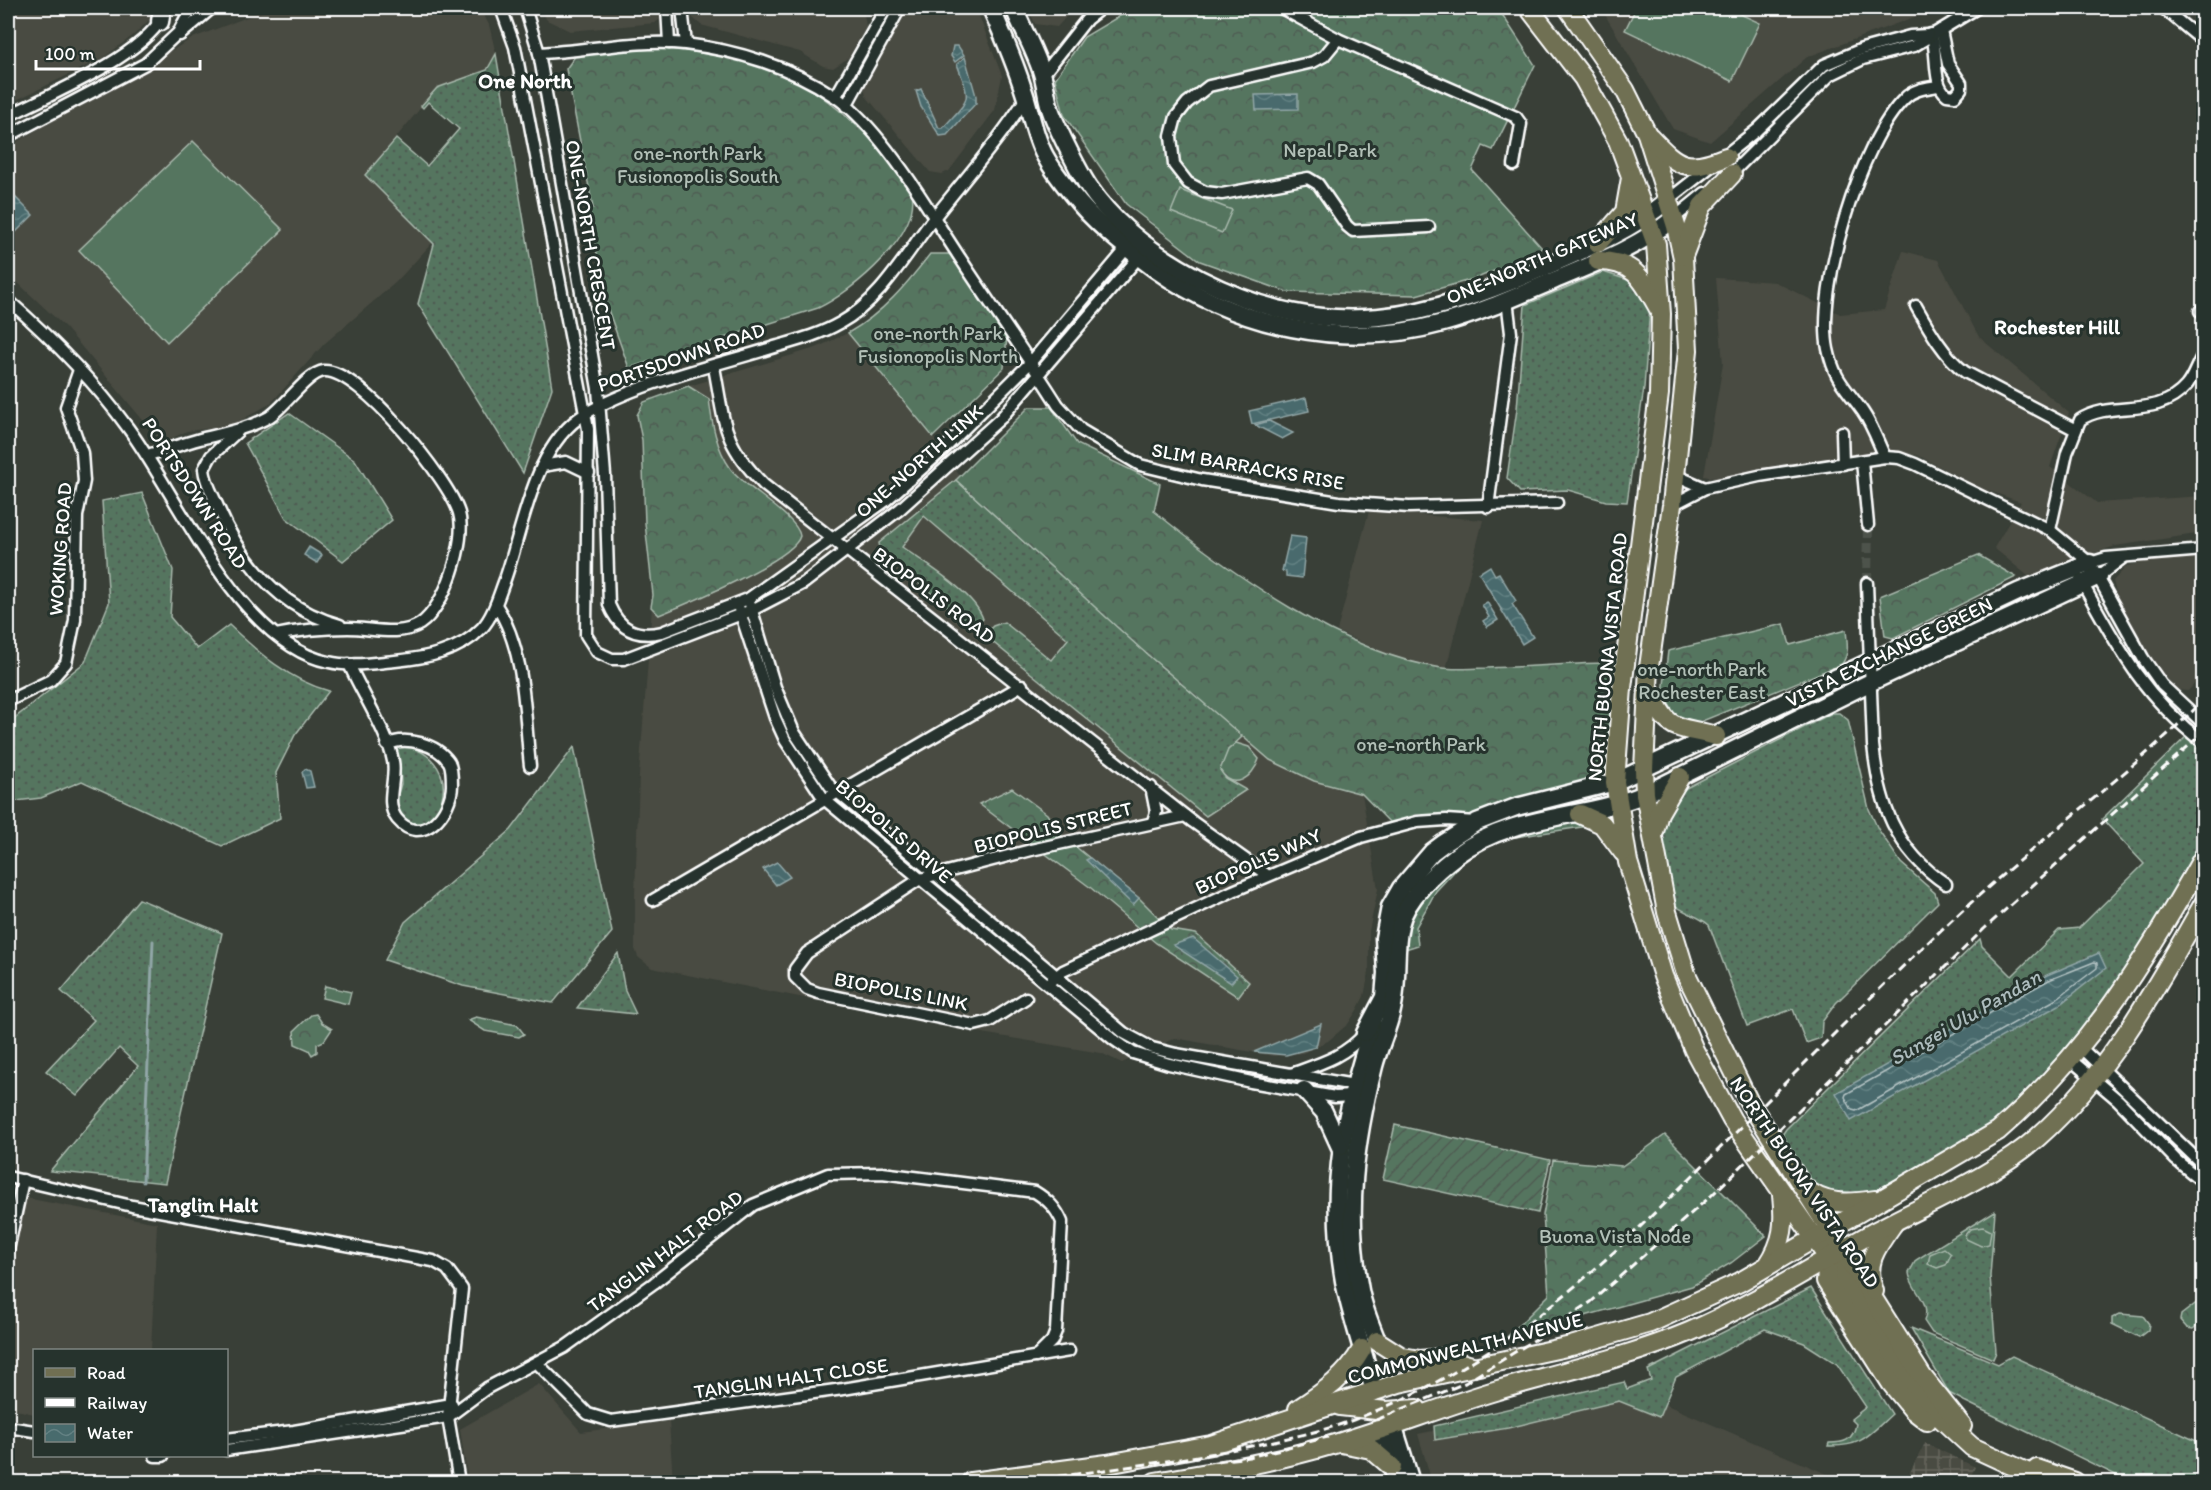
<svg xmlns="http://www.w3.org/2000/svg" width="2211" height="1490" font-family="Itim,sans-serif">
<defs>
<pattern id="industrial-grid" width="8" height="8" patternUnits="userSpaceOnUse" patternTransform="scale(1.5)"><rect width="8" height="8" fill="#4a4b42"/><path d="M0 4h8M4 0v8" fill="none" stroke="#65665e"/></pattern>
<pattern id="grass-dots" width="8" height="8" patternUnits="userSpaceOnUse" patternTransform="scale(1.5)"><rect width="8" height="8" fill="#54745e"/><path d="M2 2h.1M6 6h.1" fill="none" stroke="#4f5c53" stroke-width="1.8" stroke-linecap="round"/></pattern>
<pattern id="forest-crowns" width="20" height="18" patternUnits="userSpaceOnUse" patternTransform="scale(1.5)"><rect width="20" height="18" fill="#54745e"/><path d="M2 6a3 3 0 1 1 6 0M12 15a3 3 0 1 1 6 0" fill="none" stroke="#4f5c53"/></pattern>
<pattern id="garden-furrows" width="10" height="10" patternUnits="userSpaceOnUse" patternTransform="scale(1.5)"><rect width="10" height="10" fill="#54745e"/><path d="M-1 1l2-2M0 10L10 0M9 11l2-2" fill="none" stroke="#4f5c53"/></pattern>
<pattern id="water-waves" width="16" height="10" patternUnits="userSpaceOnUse" patternTransform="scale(1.5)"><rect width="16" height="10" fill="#486b6d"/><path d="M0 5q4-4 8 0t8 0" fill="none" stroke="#638183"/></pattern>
</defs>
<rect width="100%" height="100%" fill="#393f37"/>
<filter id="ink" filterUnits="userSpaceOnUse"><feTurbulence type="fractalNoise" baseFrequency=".0167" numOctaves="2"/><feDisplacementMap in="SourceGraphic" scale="12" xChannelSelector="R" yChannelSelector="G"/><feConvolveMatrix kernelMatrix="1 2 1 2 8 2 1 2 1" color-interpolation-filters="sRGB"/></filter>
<g filter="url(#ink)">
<g fill="#4a4b42">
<path d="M8,8H153L152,17L135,34L103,58L8,104Z"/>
<path d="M271,8H480L489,25L496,54L487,70L437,88L365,175L432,243L396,282L324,344L271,403L231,426L187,431L162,443L66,328L16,281L8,277V147L193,38Z"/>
<path d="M540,8H665L664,16L655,23L570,31L547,20Z"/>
<path d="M688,8H863L866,27L848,58L833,68L823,66L800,52L701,25L693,18Z"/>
<path d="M905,8H976L1002,76L995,110L949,171L942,174L930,172L866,96L864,87L867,76Z"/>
<path d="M1028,8H1074L1057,27L1035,24Z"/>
<path d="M1601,8H1938L1807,57L1710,142L1673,129Z"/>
<path d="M1903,251L1938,260L1979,337L2069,413L2050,467L2097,503L2203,496V533L2115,546L2028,576L1994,548L2021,502L1981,488L1917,455L1871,452L1767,467L1719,479L1704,476L1723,364L1716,278L1775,282L1840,314L1884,310Z"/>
<path d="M848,333L933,437L959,475L957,480L1141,649L1270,760L1338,789L1362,794L1378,889L1369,931V972L1364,996L1357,1010L1348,1024L1328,1041L1303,1053L1274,1056L1175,1038L1122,1063L1101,1053L988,1034L652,968L638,957L635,949V896L639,776L653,595L645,523L642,440L637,415L644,402L669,392L816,348Z"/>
<path d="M1369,511L1483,520L1446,669L1412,663L1386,654L1337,631Z"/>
<path d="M2203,553V674L2188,691L2177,690L2143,651L2122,614L2113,581L2127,566L2149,560Z"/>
<path d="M15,1196L157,1223L151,1350H34V1414L8,1408V1232Z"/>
<path d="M539,1384L581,1432L669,1421L673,1482H468L460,1429Z"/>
<path d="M1627,1392L1655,1400L1834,1477L1832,1482H1432L1418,1434Z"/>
</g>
<path fill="url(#industrial-grid)" d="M1925,1443L1975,1467L1968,1482H1905Z"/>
<g fill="url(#grass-dots)" stroke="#aabaae" stroke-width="1.5">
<path d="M496,54L552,388L523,473L418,304L434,244L365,175L396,139L427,166L459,129L428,102L423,108L421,106L437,88L487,70Z"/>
<path d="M1603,272L1631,281L1650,307L1644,388L1627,502L1606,501L1568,490L1520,492L1507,478L1517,409L1525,305Z"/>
<path d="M289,413L355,460L392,520L343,561L286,518L245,443Z"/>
<path d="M956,480L1148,655L1243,736L1228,750L1225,778L1246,790L1206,816L984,635L993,626L1004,622L1051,660L1068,639L924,516L902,547C924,563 975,593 983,619L975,628L881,553L879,543Z"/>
<path d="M142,493L173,570L170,617L197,649L229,625C259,653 289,680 329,691L295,735L276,773L280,818L222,846L82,781L41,798L8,802V748L11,721L85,662L109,603L102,501Z"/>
<path d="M1832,713H1839L1848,720L1869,809L1878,829L1901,863L1935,893L1938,902L1836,1003L1822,1022L1821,1038L1806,1043L1793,1009L1747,1026L1709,925C1698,915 1683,913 1672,903L1659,830L1678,795L1686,788Z"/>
<path d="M2190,733L2203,743V856L2173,911L2034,1100L1886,1198L1833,1203L1774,1147L1786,1129L1980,939L1982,946L2012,976L2059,930L2079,928L2144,864L2102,819Z"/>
<path d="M393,744C472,751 445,842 400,823L395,804L401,784L400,768Z"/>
<path d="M574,747L612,932L553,1003L463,986L385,960L405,922L511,830Z"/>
<path d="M1553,818L1602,824L1515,837L1516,828Z"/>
<path d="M1457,855L1465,860L1436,891L1416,927L1418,945L1390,954L1392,937Z"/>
<path d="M139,899L222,933L165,1183L50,1171L138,1066L119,1048L77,1096L46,1071L94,1020L61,991Z"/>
<path d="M618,953L625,991L636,1014L577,1008Z"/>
<path d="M1995,1211L1990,1276L1996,1352L1993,1359L1932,1333L1924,1321C1932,1301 1911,1291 1909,1273L1916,1260Z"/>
<path d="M1811,1288L1892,1414C1868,1436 1862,1447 1828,1446L1829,1443C1844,1443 1853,1441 1856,1424L1851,1419L1866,1407L1837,1364L1804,1343L1765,1329L1676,1377L1659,1417L1619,1401L1508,1428L1435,1440L1434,1426L1624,1382L1627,1389L1651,1380L1648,1370Z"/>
<path d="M1911,1328L1998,1364L2012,1356L2203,1444V1482H2130L1964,1401L1949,1393Z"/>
</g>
<g fill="url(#forest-crowns)" stroke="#aabaae" stroke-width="1.5">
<path d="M1133,8H1498L1535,65L1493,150L1483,146L1472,170L1542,248L1523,259L1477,278L1416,295L1287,292L1200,261L1126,204L1064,115L1055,79L1084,37Z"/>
<path d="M645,48C694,50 743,57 788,76C819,88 900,159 911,190C925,232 851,293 818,308L629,368L606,304L589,209L593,208L566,69L578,52Z"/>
<path d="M930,254H952L1007,337L1004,368L933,437L848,333C883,313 906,285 930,254Z"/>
<path d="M688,386L709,399C712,424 716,448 731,469C745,488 798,517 800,536C794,560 684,605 659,615L651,607L653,595L645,523L642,440L637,415L644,402Z"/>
<path d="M1029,407H1051L1077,444L1160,484L1154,511C1230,573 1344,654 1442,668C1457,670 1473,668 1488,668C1526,667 1564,664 1602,663L1622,659L1615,782L1477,822L1394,827L1362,794L1314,781L1270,760L1141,649L956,480Z"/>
<path d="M1978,555L2016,577L1893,638L1885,636L1880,596Z"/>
<path d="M1784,624L1790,645L1846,630C1847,643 1850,652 1842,664L1695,724L1677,718L1663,694L1668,651Z"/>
<path d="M1236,743L1249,747L1259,759C1253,778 1233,792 1220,770L1228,750Z"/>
<path d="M1012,788L1047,814L1060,834L1139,898L1171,930L1196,934L1249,982L1238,997L1156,943L1091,888L979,804Z"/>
<path d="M316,1014L322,1023L332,1029L324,1041L317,1044V1052L312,1055L309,1050L295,1044L294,1031L311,1015Z"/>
<path d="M476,1017L517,1025L524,1034L519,1037L485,1031L468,1020Z"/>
<path d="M1665,1135L1766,1236L1731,1263L1692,1286L1506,1338L1549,1295L1543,1215L1553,1160L1622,1166Z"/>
<path d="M1983,1227L1991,1231L1989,1244L1981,1246L1966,1239L1965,1235L1970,1229Z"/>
<path d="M1944,1248L1951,1254L1946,1265L1937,1268L1928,1264L1930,1254Z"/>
<path d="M2203,1298V1320L2193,1329L2187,1328L2180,1320L2181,1315Z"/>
<path d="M2120,1314L2143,1316L2149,1324L2148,1330L2139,1337L2112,1324V1318Z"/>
</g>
<path fill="url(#garden-furrows)" stroke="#aabaae" stroke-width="1.5" d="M1395,1125L1550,1160L1538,1213L1383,1179Z"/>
<g fill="#54745e" stroke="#aabaae" stroke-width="1.5">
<path d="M1636,8H1727L1760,23L1732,81L1625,30Z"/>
<path d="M193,141L283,230L167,342L79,250Z"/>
<path d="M1180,190L1232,210L1222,233L1171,212Z"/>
<path d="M325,986L351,992L348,1004L322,998Z"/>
</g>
<g fill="url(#water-waves)" stroke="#91a6a7" stroke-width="1.5">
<path d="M953,46H958L964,55L955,62L951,56Z"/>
<path d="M965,57L976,96V103L947,135L940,136L921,107L916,91L921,89L939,128H943C970,97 972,104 957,64Z"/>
<path d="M1298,94V109L1256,110L1255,95Z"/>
<path d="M8,190L33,215L15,233L8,226Z"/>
<path d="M1306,398L1309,411L1252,424L1249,411Z"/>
<path d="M1269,421L1293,433L1282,439L1255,425Z"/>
<path d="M1290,536L1306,538L1302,578L1286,576V572L1282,571Z"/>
<path d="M309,547L322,555L317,563L304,555Z"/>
<path d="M1490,566L1495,575L1499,573L1516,601L1512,604L1533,637L1522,644L1479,573Z"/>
<path d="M1487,602L1498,620L1487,627L1483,621L1489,617L1482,605Z"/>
<path d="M305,769L310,771L314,787L306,788L302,772Z"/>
<path d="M1090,858L1139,898L1133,905L1086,860Z"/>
<path d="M777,862L790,877L776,885L763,869Z"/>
<path d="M1193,938L1237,976L1231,983L1173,945Z"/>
<path d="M2099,953L2106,968L2059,1005L1851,1121L1836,1093L2047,975Z"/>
<path d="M1321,1024L1316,1047L1286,1055L1254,1052Z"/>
</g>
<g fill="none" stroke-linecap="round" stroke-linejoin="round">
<path stroke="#b6c4c5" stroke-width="1.5" d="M2094,962L2097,963V968L2055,1000L1856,1111L1852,1110L1845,1097L1846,1094L2049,980Z"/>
<path stroke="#91a6a7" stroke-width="3" d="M143,1182L153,941"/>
<path stroke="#4d524b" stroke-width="10" stroke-dasharray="10 5" stroke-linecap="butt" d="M1867,583L1868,525"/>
<defs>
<g id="street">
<path d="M501,8L515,47L588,429L586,635L597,652L612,659H624L752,610L804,583L900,509L1001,418L1139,257"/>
<path d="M525,8L539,53L598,389L605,475L609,605C619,629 636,638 662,632L748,599L884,502L943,450L1031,362L1127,248"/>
<path d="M667,8L669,43"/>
<path d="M682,8L686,44"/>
<path d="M1281,8L1338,39L1516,117L1521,124L1514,165"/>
<path d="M2163,8L2204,42"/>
<path d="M1931,34C1939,53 1931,83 1947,95L1955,96L1961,89V83L1948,64L1941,30"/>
<path d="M180,35L212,8"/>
<path d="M1338,39L1324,56L1313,62L1209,86L1187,103L1176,117L1171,136L1174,165L1188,183L1205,192L1222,194L1308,178L1318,184L1347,226L1353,231L1429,227"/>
<path d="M539,53C588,51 636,39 685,44C736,50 791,67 834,96C873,121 918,191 942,230C979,289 1021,346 1058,405L1081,430L1140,465L1202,480L1339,502L1409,507L1557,503"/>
<path d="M1042,76L1087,19L1101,8"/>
<path d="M836,96L886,8"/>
<path d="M846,106L900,8"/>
<path d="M8,116C49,95 139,58 162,18"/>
<path d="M8,136L145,64L178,33L191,8"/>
<path d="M1728,177L1830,75L1863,59L1914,46L1977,8"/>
<path d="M1667,201L1757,130L1824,65L1862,49L1910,36L1928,35"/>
<path d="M1673,219L1705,193"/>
<path d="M8,300C51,338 94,381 128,428C177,494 240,645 329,662C350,667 373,663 395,661C426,658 459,652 482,628C493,616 498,598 504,582C523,530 533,445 585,414C638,382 718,365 778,346C799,340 821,334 840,323C883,299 907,251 937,214C967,176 1000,139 1026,98"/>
<path d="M1916,306C1929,329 1944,356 1965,372L2074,429"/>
<path d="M2200,311L2204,308"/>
<path d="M714,367C725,423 721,441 764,485L1193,822L1267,875"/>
<path d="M238,431L211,456L204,469C205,482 213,495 218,507C242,563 280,609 340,625"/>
<path d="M1842,432L1843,464"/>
<path d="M148,455C165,450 182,444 200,439C224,433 248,429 269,417C285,407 307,373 324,371C360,369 449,480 459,513C467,540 445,608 420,624C400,637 371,628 348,628C324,628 300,630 276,635"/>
<path d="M1885,457C1878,442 1872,425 1863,412C1846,387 1835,382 1828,349C1816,289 1860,141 1905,98C1914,89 1927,88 1938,86"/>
<path d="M1862,461L1868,525"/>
<path d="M542,466L566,462L589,473"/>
<path d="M1675,475L1705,488"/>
<path d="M1672,505L1705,488L1759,476L1885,457L1899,458L1915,464L2050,530L2090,563L2143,658L2162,685L2204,724"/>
<path d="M1488,507L1511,333L1507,300"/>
<path d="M2050,530L2067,453L2080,420C2111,399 2157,420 2186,386C2194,377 2197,363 2204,353"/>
<path d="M2090,563L2106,558L2204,550"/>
<path d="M2099,576L2124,557"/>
<path d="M2080,579C2116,644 2142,696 2204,743"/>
<path d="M1867,583L1873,745C1879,803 1895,850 1946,884"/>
<path d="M750,604L775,687L794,732L830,786L1124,1033L1152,1048L1176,1054L1354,1085"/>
<path d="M496,605C526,651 524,712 530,766"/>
<path d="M739,609L775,718L785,740L824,799L1113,1039L1133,1053L1169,1064L1251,1082L1335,1097L1350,1096"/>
<path d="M349,664C361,692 388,733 393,761C397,780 384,802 397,819C422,849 452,811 452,785C452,778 452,767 449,762C437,744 405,735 387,745"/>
<path d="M8,701L51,680L66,663L75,620L77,516L84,481L82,453L66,407L79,370"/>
<path d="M1151,787L1156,812L1153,821"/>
<path d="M653,900L1022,685"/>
<path d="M1052,980L1063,971L1233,891L1361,837L1417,822L1446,820L1476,822"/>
<path d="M1026,998L990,1021L974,1025L818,993L807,989L795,977V969L807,953L920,879L1031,850L1185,816"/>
<path d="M2081,1048L2204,1166"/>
<path d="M2071,1060L2118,1100L2176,1160L2204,1183"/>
<path d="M1291,1074C1319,1064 1345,1057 1365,1033"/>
<path d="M8,1177L132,1206L433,1261L447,1269L462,1289L448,1417L459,1482"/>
<path d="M8,1250L23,1180"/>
<path d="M538,1364L588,1414L611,1421L843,1389L1069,1351"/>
<path d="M8,1427L34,1431"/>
<path d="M226,1439L294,1431L452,1404"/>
<path d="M226,1450L448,1417L487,1388L565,1347L654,1283L753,1205L828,1174L882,1173L1035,1192C1048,1200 1056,1208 1062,1222L1056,1331L1052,1341L1036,1357"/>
<path d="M155,1456H163"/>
</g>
<g id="secondary">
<path d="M991,8C1003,35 1015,63 1024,92C1031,113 1034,136 1045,156C1052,169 1062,182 1071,193C1094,223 1125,247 1155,269C1237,327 1344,351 1443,323C1481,313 1517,296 1553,281C1595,263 1637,248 1673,219"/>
<path d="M1014,8C1022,28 1034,49 1041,70C1046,84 1046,100 1052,114C1059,132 1079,172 1089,187C1116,227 1158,257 1200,279C1330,345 1425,320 1552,264C1593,246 1632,229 1667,201"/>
<path d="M160,22L162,8"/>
<path d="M1373,1023C1345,1115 1327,1183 1344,1281C1351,1318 1365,1355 1374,1392"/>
<path d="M1365,1033L1384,997L1386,973L1384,938L1390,907L1401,888L1432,852L1444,843L1477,822L1516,807L1615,782L2018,592L2090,563"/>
<path d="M1304,1090L1324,1112L1340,1147"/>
<path d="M1377,1341C1371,1325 1363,1307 1360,1290C1345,1213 1355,1141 1374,1066C1379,1047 1388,1029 1392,1010C1399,982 1394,952 1400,925C1406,898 1436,871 1457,855C1510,814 1585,819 1645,794L1869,683L2099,576"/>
<path d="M1393,1424L1411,1482"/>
<path d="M1379,1429L1397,1482"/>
</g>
<g id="primary">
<path d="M1529,8L1583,78L1618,141L1656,244L1661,314L1659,394L1622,688L1615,782L1628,862L1663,976L1694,1050L1732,1120L1861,1305L1923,1402L1972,1447L2048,1482"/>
<path d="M1568,8L1625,90L1647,134L1676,226L1683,258L1688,350L1672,505L1649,667L1644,769L1645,794L1667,912L1686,974L1748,1100L1922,1376L1962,1426"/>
<path d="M1650,137C1678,167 1687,173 1726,157"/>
<path d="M1598,243L1625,212L1631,178"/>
<path d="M1683,256L1702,206L1732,174"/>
<path d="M1598,261C1635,261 1643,280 1659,309"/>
<path d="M1650,690C1668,734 1676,725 1716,736"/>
<path d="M1580,814L1602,824L1623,852"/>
<path d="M1654,832L1659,813L1680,777"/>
<path d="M1803,1186C1822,1206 1850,1204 1875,1200"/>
<path d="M1829,1259L1826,1281L1891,1383L1913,1410L1927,1421"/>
<path d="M1768,1265C1784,1241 1785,1223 1782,1195"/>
<path d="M1874,1291C1863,1263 1877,1246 1893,1224"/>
<path d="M1377,1341L1402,1357L1420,1360L1443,1358L1472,1366"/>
<path d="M1340,1406L1386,1411L1417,1409"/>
<path d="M1298,1409C1324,1392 1347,1376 1362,1349"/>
<path d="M1341,1443L1371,1449L1392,1467"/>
<path d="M2037,1469L2075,1482"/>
<path d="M971,1482L1107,1464L1211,1445L1399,1383L1571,1346L1650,1323L1740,1282L1998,1131C2089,1052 2145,960 2204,856"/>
<path d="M1155,1482C1216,1472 1278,1461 1338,1443C1392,1427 1444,1406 1498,1390C1563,1371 1627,1358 1689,1332C1755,1304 1814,1265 1876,1231C1928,1203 1994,1176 2038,1137C2110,1073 2157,986 2204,903"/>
</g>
</defs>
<use href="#street" stroke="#fff" stroke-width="15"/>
<use href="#secondary" stroke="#fff" stroke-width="21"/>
<use href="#primary" stroke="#fff" stroke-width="22"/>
<use href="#street" stroke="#26332d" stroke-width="10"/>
<use href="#secondary" stroke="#26332d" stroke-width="16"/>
<use href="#primary" stroke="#706f52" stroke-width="18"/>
<g stroke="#fff" stroke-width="3" stroke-dasharray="9 4.5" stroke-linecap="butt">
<path d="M1376,1420L1465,1383L1536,1339L1591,1302L1712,1195L1984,929L2204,732"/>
<path d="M1217,1461L1249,1457L1328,1437"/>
<path d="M1018,1482C1103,1470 1190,1460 1274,1441C1302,1435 1331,1429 1358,1418C1456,1381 1539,1321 1616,1250C1734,1138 1845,1018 1965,908C2043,837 2129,774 2204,700"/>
</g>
</g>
</g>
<g text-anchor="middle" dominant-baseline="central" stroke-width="6" stroke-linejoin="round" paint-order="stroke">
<g font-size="20" fill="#b2c0b7" stroke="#26332d">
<text x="1330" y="150">Nepal Park</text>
<text x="698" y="153">one-north Park<tspan x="698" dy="23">Fusionopolis South</tspan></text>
<text x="938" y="333">one-north Park<tspan x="938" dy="23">Fusionopolis North</tspan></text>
<text x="1702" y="669">one-north Park<tspan x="1702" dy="23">Rochester East</tspan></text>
<text x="1421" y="744">one-north Park</text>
<text x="1615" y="1236">Buona Vista Node</text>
</g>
<g font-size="20" fill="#fff" stroke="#26332d">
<text transform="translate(591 245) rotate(80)">ONE-NORTH CRESCENT</text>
<text transform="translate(1542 258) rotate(-23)">ONE-NORTH GATEWAY</text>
<text transform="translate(681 357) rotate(-19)">PORTSDOWN ROAD</text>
<text transform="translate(919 461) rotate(-41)">ONE-NORTH LINK</text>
<text transform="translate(1248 466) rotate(10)">SLIM BARRACKS RISE</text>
<text transform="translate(195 493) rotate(57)">PORTSDOWN ROAD</text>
<text transform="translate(60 549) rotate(-86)">WOKING ROAD</text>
<text transform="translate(934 595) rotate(37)">BIOPOLIS ROAD</text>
<text transform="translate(1889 652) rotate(-26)">VISTA EXCHANGE GREEN</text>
<text transform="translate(1607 657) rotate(-84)">NORTH BUONA VISTA ROAD</text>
<text transform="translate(1053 827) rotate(-14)">BIOPOLIS STREET</text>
<text transform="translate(894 831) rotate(41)">BIOPOLIS DRIVE</text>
<text transform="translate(1258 861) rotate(-24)">BIOPOLIS WAY</text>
<text transform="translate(901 991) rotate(11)">BIOPOLIS LINK</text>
<text transform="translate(1805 1182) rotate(56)">NORTH BUONA VISTA ROAD</text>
<text transform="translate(665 1251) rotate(-37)">TANGLIN HALT ROAD</text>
<text transform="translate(1465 1348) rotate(-14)">COMMONWEALTH AVENUE</text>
<text transform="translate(791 1378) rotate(-8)">TANGLIN HALT CLOSE</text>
</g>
<g font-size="21" font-weight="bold" fill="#fff" stroke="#26332d">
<text x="525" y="80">One North</text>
<text x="2057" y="326">Rochester Hill</text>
<text x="203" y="1204">Tanglin Halt</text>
</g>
<g font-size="21" font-style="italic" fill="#adbcbd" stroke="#26332d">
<text transform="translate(1965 1017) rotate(-30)">Sungei Ulu Pandan</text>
</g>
</g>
<rect width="2211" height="1490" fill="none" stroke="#26332d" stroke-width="30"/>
<rect x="15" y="15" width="2181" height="1460" fill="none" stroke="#fff" stroke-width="2" filter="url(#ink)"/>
<rect x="33" y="1349" width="195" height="108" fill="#26332d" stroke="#7d8581" stroke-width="1.5"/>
<rect x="45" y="1368" width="30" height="9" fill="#706f52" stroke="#7d8581" stroke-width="1.5"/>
<text x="87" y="1379" font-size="18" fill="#ffffff">Road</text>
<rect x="45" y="1398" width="30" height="9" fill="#ffffff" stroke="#7d8581" stroke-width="1.5"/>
<text x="87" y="1409" font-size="18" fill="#ffffff">Railway</text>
<rect x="45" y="1424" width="30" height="18" fill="url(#water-waves)" stroke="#7d8581" stroke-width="1.5"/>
<text x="87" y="1439" font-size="18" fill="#ffffff">Water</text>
<path d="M36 60v9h164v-9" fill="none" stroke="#ffffff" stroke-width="3"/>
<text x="45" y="60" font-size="18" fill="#ffffff" stroke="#26332d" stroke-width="4.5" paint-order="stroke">100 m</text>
</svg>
